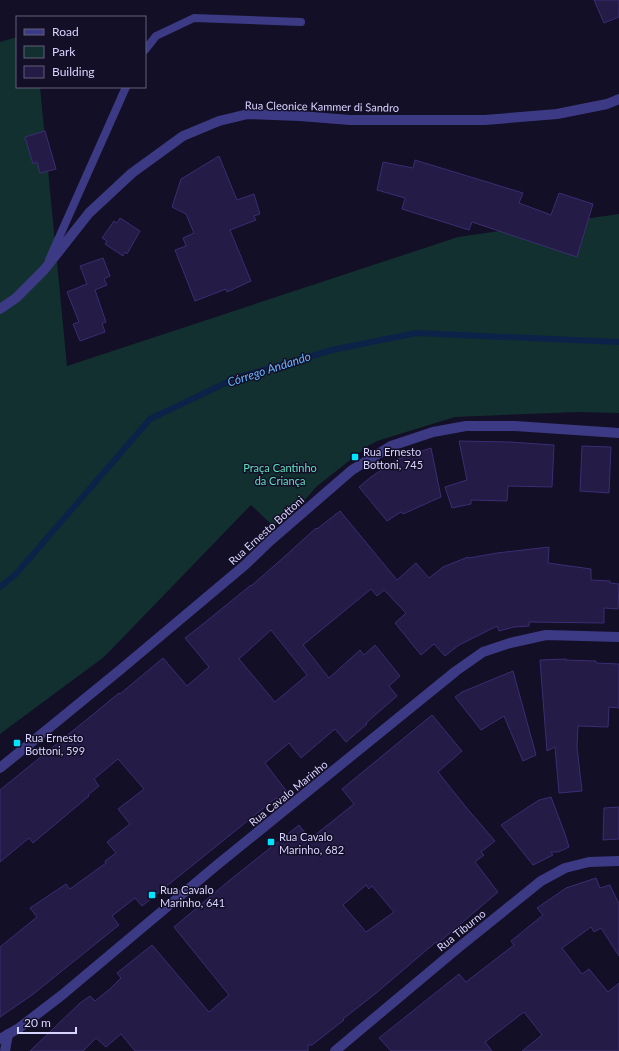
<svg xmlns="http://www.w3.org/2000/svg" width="619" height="1051" font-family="Lato,sans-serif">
<rect width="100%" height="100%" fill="#130f26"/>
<path fill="#12302f" d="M17,37V87H40L67,366L458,237L619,214V413L578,412L455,417L377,441L368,446L316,487L305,500L273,526L251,505L104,657L0,734V42Z"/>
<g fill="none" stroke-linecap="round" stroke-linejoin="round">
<path stroke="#0c2248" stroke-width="6" d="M0,587L16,574L150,419L236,378L332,350L416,333L619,342"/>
</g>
<g fill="#241b47" stroke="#3b2d73" fill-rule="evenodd">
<path d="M594,0H619V17L604,23Z"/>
<path d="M45,131L56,169L40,173L37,162L33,164L25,137Z"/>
<path d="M219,156L237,200L254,194L260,214L254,216L256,220L230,230L251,281L227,292L226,289L195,301L175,250L186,246L183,238L194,233L186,214L172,207L181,179Z"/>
<path d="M415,160L523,193L519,203L551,215L559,193L593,204L577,257L472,222L469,230L402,209L405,198L377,190L383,162L413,168Z"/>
<path d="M120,218L140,231L127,254L125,252L123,256L105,244L107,241L102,238L114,221L117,223Z"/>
<path d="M103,258L110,276L104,279L107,285L95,290L106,322L102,323L105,332L80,341L73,324L79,322L67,292L87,284L80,266Z"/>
<path d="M459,441L510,442L554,445L552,487L508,486L507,501L471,500V504L452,508L445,487L467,480Z"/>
<path d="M582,446L611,447L609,493L580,491Z"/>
<path d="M431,448L441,497L403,514L401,512L387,521L359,487L371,477L398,459Z"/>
<path d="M340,511L397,580L416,563L429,578L443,567L468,557L469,558L497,553L549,547L548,563L591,569V580L610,581V583L619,584L618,609L604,608V623L529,622V626L514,627L499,631L497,626L459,645L445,656L434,644L421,655L395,623L406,613L384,590L377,596L371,589L303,645L329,678L360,650L364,655L375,645L400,676L389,686L397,696L366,723L367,724L346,742L335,729L301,758L289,743L265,763L291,797L284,803L276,798L142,906L135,898L112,916L119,925L32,995L0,1017V947L37,917L30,908L66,884L70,889L106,863L105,861L116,853L107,842L130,824L118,809L144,789L118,759L94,779L99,786L88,795L89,796L33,843L29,838L0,862V790L96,712L119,693L120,694L163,658L187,686L209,667L185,638L203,624L251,585V586L283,558L316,528L317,529ZM271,630L307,675L275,702L239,659Z"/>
<path d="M566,659V660L596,661V663L619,664V708L609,707L608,727L578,726L577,747L582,791L559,793L555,747L547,751L540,660Z"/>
<path d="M513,671L536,755L523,761L504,716L481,730L455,697L462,692Z"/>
<path d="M432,715L462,751L438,772L465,806L495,841L481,852L484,855L475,862L498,892L437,944L436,942L375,994L343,1019L344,1020L312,1045H308V1051H135L121,1034L106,1047L96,1038L83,1051H30L80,1003L90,996L95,1001L110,989L121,978L117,973L152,945L209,1012L229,995L174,927L230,880L299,825L310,839L354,804L342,789ZM366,885L369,889L372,886L394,912L366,932L343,905Z"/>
<path d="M551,797L565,834L569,847L558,852H551L553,855L533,865L501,825L539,800Z"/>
<path d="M619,807V839L603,840L604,808Z"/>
<path d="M596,878L600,888L610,885L619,904V956L601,928L594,932L591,927L562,948L582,974L589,969L608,992L619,983V1051H522L542,1035L524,1012L485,1042L492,1051H391L379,1038L459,974L466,982L514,945L511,941L543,915L537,908L566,888Z"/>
</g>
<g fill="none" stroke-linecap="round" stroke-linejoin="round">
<g stroke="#3d3a85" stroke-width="8">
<path d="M145,50L156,36L194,18L301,22"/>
<path d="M49,260L126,87"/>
</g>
<g stroke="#3d3a85" stroke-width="10">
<path d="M0,309L16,298L44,270L89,213L132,173L183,136L219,121L248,114L300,116L350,120H485L557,114L607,104L619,99"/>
<path d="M0,768L120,670L245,565L270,541L352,470L391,446L433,432L466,426H515L619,433"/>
<path d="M0,1039L19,1028L62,995L217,865L456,671L483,652L510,643L546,635L619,637"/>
<path d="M5,1051L8,1034"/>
<path d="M335,1051L458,948L541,881L565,868L589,862L619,861"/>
</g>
</g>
<g fill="#00e5ff" stroke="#130f26" stroke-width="1.5">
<rect x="351" y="453" width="8" height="8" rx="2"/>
<rect x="13" y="739" width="8" height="8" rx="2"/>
<rect x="267" y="838" width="8" height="8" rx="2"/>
<rect x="148" y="891" width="8" height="8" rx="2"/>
</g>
<g text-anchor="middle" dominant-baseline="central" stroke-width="3" stroke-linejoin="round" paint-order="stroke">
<g font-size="11" fill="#d9d4ff" stroke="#130f26">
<text transform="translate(322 106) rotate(1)">Rua Cleonice Kammer di Sandro</text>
<text transform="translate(266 530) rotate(-42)">Rua Ernesto Bottoni</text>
<text transform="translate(288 793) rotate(-39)">Rua Cavalo Marinho</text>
<text transform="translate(461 930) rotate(-39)">Rua Tiburno</text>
</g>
<g font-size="11" fill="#d9d4ff" stroke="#130f26" text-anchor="start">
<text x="363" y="451">Rua Ernesto<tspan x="363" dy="13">Bottoni, 745</tspan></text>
<text x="25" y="737">Rua Ernesto<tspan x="25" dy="13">Bottoni, 599</tspan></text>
<text x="279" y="836">Rua Cavalo<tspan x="279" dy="13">Marinho, 682</tspan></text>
<text x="160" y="889">Rua Cavalo<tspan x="160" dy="13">Marinho, 641</tspan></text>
</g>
<g font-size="11" fill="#5fe0c0" stroke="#130f26">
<text x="280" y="467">Praça Cantinho<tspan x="280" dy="13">da Criança</tspan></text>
</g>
<g font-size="12" font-style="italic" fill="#62b6ff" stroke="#130f26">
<text transform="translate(269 369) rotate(-18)">Córrego Andando</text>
</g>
</g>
<rect x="16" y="16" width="130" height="72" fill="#130f26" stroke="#625e7d"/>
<rect x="24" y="29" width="20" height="6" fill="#3d3a85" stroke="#625e7d"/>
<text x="52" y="36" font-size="12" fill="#d9d4ff">Road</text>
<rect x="24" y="46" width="20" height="12" fill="#12302f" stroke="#625e7d"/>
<text x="52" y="56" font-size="12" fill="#d9d4ff">Park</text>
<rect x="24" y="66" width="20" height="12" fill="#241b47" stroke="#625e7d"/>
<text x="52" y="76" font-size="12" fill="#d9d4ff">Building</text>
<path d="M18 1027v6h58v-6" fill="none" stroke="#d9d4ff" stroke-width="2"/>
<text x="24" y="1027" font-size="12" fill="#d9d4ff" stroke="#130f26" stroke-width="3" paint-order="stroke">20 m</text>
</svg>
